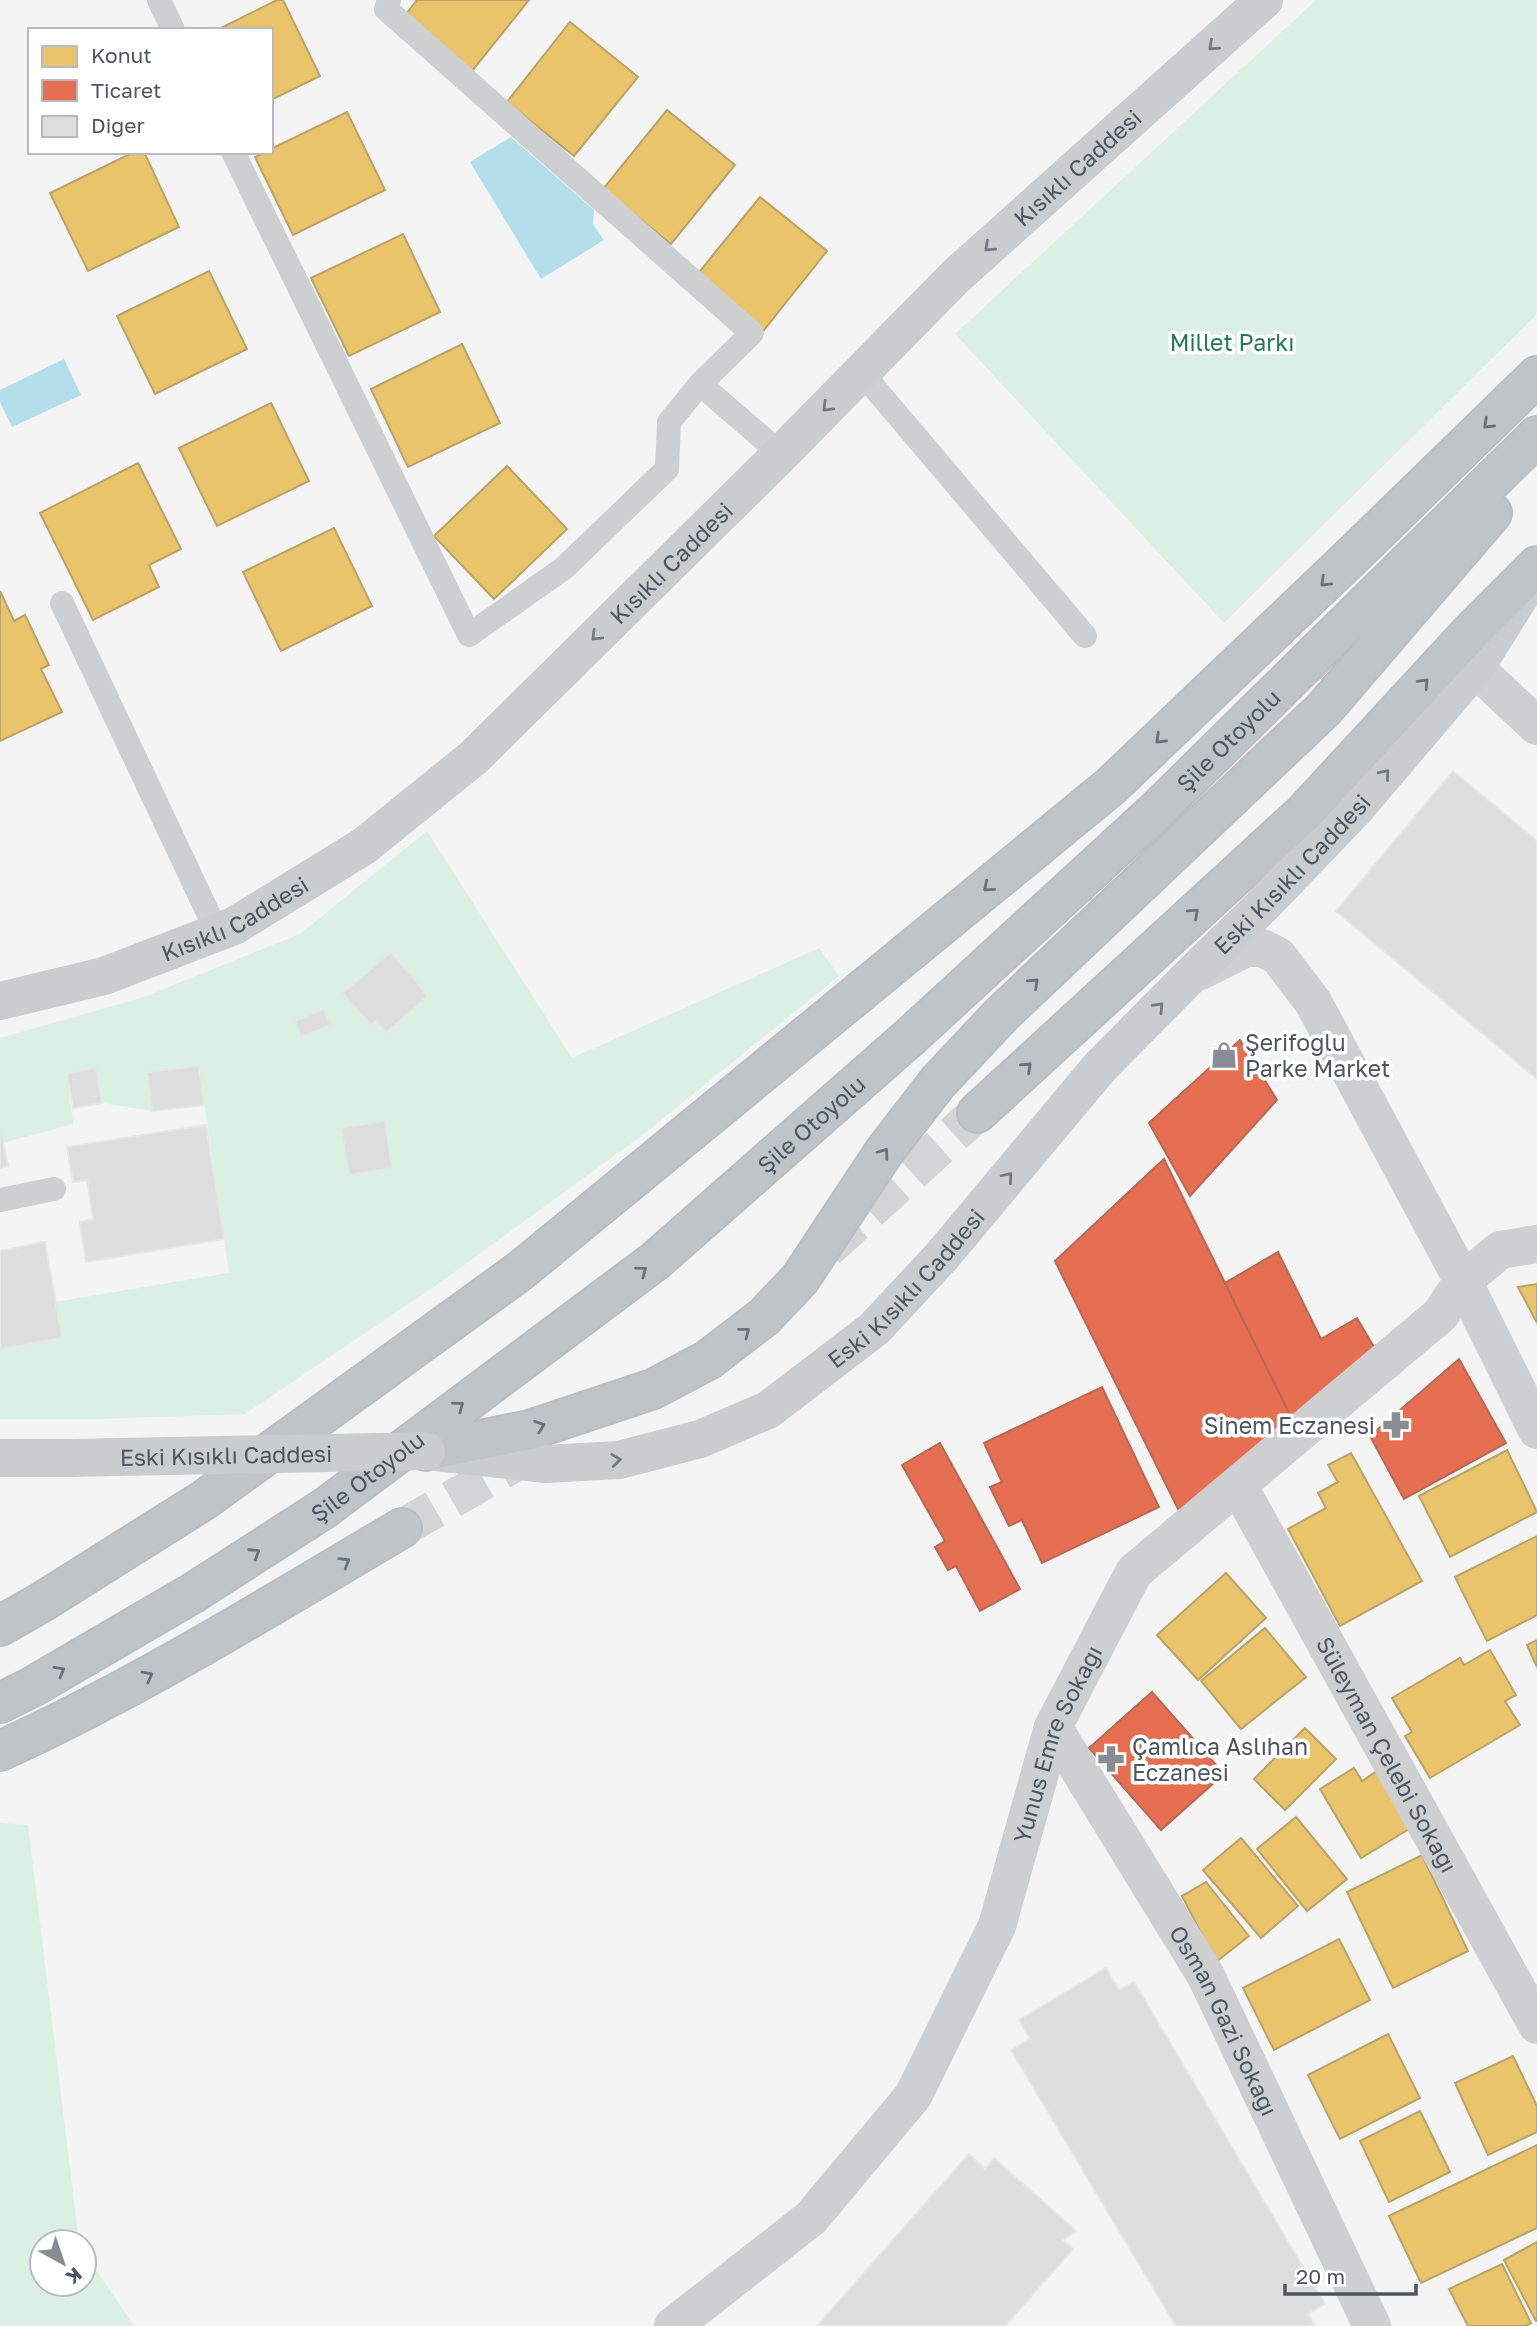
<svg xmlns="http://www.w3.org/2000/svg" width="1537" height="2326" font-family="'Golos Text',sans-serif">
<rect width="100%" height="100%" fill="#f4f4f4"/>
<g fill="#dbf0e4">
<path d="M1316,0H1537V314L1224,623L955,334Z"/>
<path d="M427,831L572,1058L819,948L839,976L640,1137L438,1284L245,1414L98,1419H0V1349L61,1338L55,1302L229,1273L199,1066L148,1072L152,1111L102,1103L96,1068L67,1073L73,1124L3,1143L0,1127V1038L141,998L300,934Z"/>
<path d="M0,1823L28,1825L79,2242H42V2284H84V2252L134,2326H0Z"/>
</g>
<g fill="#b4deea">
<path d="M511,137L594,210L593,224L604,240L541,279L470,162Z"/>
<path d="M64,359L81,395L12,427L0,402V390Z"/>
</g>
<g fill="#e9c46a" stroke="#baa367" stroke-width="2">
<path d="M277,0H283L320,76L271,100V30H217Z"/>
<path d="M417,0H529L472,71L404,17Z"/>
<path d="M570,22L638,77L574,156L507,102Z"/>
<path d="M667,110L735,165L671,244L603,189Z"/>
<path d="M347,112L385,190L293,235L255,157L265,152H271V149Z"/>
<path d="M134,152H144L179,227L88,271L50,193Z"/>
<path d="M760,197L827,251L764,330L696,276Z"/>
<path d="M403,234L440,312L349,356L311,278Z"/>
<path d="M209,271L247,349L155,394L117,316Z"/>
<path d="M462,344L500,423L408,467L371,389Z"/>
<path d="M271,403L309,481L217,526L179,448Z"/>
<path d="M138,463L181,549L149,565L159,587L93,620L40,513Z"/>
<path d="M507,466L567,529L494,599L434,536Z"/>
<path d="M334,528L372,606L281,651L243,572Z"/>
<path d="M0,591L14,621L25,615L49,665L41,669L62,712L0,741Z"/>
<path d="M1537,1284V1323L1518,1287Z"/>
<path d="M1507,1450L1537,1512L1450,1557L1419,1496Z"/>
<path d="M1351,1453L1422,1581L1340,1626L1288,1529L1326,1508L1318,1493L1338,1482L1328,1465Z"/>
<path d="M1537,1536V1615L1487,1641L1455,1577Z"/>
<path d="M1226,1573L1266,1618L1198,1680L1157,1635Z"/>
<path d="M1265,1628L1306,1677L1241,1729L1201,1681Z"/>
<path d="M1537,1640V1667L1527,1645Z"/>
<path d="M1490,1650L1516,1695L1505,1701L1520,1725L1430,1778L1405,1736L1412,1732L1392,1698L1460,1658L1464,1665Z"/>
<path d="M1305,1728L1336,1759L1285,1810L1254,1779Z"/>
<path d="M1354,1768L1362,1781L1380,1769L1414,1826L1361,1858L1320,1789Z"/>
<path d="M1296,1817L1347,1879L1307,1911L1257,1849Z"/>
<path d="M1241,1838L1298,1906L1261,1938L1203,1870Z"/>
<path d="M1422,1855L1468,1951L1393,1988L1347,1892Z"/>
<path d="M1206,1882L1249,1936L1216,1962L1182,1896Z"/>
<path d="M1339,1939L1370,2000L1274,2050L1243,1988Z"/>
<path d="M1388,2034L1420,2098L1340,2139L1308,2075Z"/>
<path d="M1513,2056L1537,2106V2132L1488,2155L1455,2083Z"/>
<path d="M1420,2111L1450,2172L1389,2202L1360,2141Z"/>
<path d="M1537,2145V2228L1421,2283L1389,2216Z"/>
<path d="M1537,2242V2321H1536L1504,2260Z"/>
<path d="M1502,2264L1531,2323L1525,2326H1468L1449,2289Z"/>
</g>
<g fill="#e76f51" stroke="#b86855" stroke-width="2">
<path d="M1240,1040L1277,1100L1190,1196L1149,1123Z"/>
<path d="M1164,1159L1291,1417L1181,1515L1055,1261Z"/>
<path d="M1278,1252L1321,1339L1357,1318L1374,1347L1291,1417L1225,1283Z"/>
<path d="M1459,1359L1506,1443L1404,1499L1370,1436Z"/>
<path d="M1102,1387L1159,1507L1042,1563L1022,1520L1009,1526L990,1487L1002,1482L984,1443Z"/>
<path d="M940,1443L1020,1589L980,1611L956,1566L948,1570L935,1547L945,1541L902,1465Z"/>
<path d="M1152,1692L1224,1774L1161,1830L1089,1748Z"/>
</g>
<g fill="#ddddde" stroke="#e5e6e6" stroke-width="2">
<path d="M1453,771L1537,841V1079L1336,911Z"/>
<path d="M391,952L428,996L386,1033L376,1021L371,1025L343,993Z"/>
<path d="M324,1009L330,1025L301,1037L295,1021Z"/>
<path d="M199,1066L204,1105L152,1111L147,1072Z"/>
<path d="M96,1068L102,1103L73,1108L67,1073Z"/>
<path d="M385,1121L392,1168L349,1175L341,1128Z"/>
<path d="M206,1125L224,1239L86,1262L80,1222L93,1219L87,1180L73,1182L67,1147Z"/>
<path d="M0,1127L8,1166L0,1168Z"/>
<path d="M45,1242L62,1338L0,1349V1251Z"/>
<path d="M1106,1968L1119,1990L1134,1982L1325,2304L1308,2314L1315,2326H1176L1011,2050L1030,2039L1019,2020Z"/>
<path d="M969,2154L985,2169L994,2158L1076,2231L1063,2240L1073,2249L1005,2326H817Z"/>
</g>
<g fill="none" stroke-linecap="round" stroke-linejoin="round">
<g stroke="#d2d4d6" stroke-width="38" stroke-dasharray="38 19" stroke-linecap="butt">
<path d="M827,1249L977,1113"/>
<path d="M402,1528L534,1452"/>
</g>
<defs>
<g id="highway">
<path d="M977,1113L1304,813L1471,632L1537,566"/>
<path d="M426,1451L530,1430L653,1389L708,1360L764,1317L800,1279L884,1152L938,1082L1002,1014L1324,709L1492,513"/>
<path d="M0,1626L42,1602L204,1500L520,1271L1111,786L1352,556L1537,376"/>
<path id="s6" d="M0,1703L32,1687L193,1593L325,1508L655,1261L911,1036L1156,811L1537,436"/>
<path d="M0,1751C140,1687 270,1606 402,1528"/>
</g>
</defs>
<use href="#highway" stroke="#babec2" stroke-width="42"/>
<g stroke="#cecfd1" stroke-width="24">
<path d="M159,0L173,30"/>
<path d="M233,152L469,635L564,568L667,469L669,422L700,384L752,333L386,9L389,0"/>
<path d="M861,372L1085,636"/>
<path d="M700,384L781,454"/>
<path d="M62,603L217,932"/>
<path d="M0,1200L54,1189"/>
</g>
<g stroke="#cecfd1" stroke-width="38">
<path d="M1475,668L1537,726"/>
<path d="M1198,972L1246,948H1262L1278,956L1313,1002L1463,1281L1537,1430"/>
<path id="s1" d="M1238,1485L1537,2025"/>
<path id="s2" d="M1053,1727L1206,1976L1372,2326"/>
<path id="s3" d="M673,2326L811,2218L913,2096L997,1926L1053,1727L1134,1572L1440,1315L1463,1281L1500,1250L1537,1244"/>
</g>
<g stroke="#cacdcf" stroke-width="38">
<path id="s4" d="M0,1001L104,976L234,926L364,846L473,758L781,454L956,276L1264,0"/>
<path id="s5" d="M435,1452L546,1464L619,1460L700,1439L768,1410L874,1329L942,1256L1100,1067L1189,977L1261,907L1356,808L1475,668L1524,590"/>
<path d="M0,1458H70"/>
</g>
<use href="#highway" stroke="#bfc4c8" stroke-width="38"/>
<path stroke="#cacdcf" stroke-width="38" id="s7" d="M70,1458L426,1451"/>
</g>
<defs><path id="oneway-chevron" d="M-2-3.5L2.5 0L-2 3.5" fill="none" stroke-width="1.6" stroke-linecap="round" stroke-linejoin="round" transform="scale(1.75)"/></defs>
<g stroke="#727a81">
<use href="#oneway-chevron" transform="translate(1213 46) rotate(138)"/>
<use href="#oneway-chevron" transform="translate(989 247) rotate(138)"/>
<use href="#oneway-chevron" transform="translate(827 407) rotate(135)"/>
<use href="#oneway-chevron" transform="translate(596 636) rotate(135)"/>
<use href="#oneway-chevron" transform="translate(1385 774) rotate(-50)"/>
<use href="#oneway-chevron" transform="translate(1159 1007) rotate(-46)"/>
<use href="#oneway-chevron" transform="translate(1008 1177) rotate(-50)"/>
<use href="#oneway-chevron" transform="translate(616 1460) rotate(-7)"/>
</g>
<g stroke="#697279">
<use href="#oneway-chevron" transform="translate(1488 424) rotate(136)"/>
<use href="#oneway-chevron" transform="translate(1325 582) rotate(136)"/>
<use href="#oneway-chevron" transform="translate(1424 683) rotate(-47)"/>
<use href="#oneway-chevron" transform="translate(1160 739) rotate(136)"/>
<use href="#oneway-chevron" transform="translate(988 887) rotate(140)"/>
<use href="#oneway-chevron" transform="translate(1194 913) rotate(-42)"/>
<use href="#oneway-chevron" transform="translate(1034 983) rotate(-43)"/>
<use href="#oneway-chevron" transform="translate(1027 1067) rotate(-43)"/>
<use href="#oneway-chevron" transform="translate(884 1153) rotate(-54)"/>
<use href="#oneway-chevron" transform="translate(642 1271) rotate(-37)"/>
<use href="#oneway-chevron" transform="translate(745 1332) rotate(-38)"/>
<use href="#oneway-chevron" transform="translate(459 1406) rotate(-37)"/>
<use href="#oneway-chevron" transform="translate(540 1426) rotate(-19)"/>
<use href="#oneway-chevron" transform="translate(255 1553) rotate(-33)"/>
<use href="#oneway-chevron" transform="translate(345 1562) rotate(-31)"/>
<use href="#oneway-chevron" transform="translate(60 1671) rotate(-30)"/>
<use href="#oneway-chevron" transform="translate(148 1676) rotate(-28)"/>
</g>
<defs>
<symbol id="shop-bare" viewBox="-9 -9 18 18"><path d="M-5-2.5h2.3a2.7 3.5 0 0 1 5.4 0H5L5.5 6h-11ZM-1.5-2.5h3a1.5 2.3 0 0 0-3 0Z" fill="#878d93" stroke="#fff" stroke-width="2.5" paint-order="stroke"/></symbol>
<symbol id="pharmacy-bare" viewBox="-9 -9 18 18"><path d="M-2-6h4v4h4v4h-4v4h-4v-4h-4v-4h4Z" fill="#878d93" stroke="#fff" stroke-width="2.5" paint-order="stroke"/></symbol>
</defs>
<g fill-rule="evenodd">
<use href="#shop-bare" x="1205" y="1036" width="38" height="38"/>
<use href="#pharmacy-bare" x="1377" y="1406" width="38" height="38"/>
<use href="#pharmacy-bare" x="1092" y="1740" width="38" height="38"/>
</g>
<g text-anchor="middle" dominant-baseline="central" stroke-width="7" stroke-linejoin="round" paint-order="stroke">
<g font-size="23" fill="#4c565f" stroke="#fff">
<text stroke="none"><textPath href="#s4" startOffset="1384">Kısıklı Caddesi</textPath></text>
<text stroke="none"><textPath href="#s4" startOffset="817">Kısıklı Caddesi</textPath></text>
<text stroke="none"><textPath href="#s6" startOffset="1566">Şile Otoyolu</textPath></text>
<text stroke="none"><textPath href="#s5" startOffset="1094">Eski Kısıklı Caddesi</textPath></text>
<text stroke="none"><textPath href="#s4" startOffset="250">Kısıklı Caddesi</textPath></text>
<text stroke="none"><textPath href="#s6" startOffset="999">Şile Otoyolu</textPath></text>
<text stroke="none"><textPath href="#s5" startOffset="527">Eski Kısıklı Caddesi</textPath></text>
<text stroke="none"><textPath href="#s7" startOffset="156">Eski Kısıklı Caddesi</textPath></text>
<text stroke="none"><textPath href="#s6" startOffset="432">Şile Otoyolu</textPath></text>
<text stroke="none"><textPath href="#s3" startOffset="716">Yunus Emre Sokağı</textPath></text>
<text stroke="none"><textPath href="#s1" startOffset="308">Süleyman Çelebi Sokağı</textPath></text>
<text stroke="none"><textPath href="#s2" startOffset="340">Osman Gazi Sokağı</textPath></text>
</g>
<g font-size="23" fill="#217b4e" stroke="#fff">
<text x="1232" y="342">Millet Parkı</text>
</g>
<g font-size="23" fill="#4c565f" stroke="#fff" text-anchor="start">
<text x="1245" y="1042">Şerifoğlu<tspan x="1245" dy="26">Parke Market</tspan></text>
<text x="1375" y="1425" text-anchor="end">Sinem Eczanesi</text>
<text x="1132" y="1746">Çamlıca Aslıhan<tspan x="1132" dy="26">Eczanesi</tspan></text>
</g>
</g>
<rect x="28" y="28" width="245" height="126" fill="#ffffff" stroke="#b7bbbf" stroke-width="2"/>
<rect x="42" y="46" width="35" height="21" fill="#e9c46a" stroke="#b7bbbf" stroke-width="2"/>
<text x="91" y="63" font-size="21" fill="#4c565f">Konut</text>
<rect x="42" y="80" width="35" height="21" fill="#e76f51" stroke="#b7bbbf" stroke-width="2"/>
<text x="91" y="98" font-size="21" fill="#4c565f">Ticaret</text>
<rect x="42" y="116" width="35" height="21" fill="#ddddde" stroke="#b7bbbf" stroke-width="2"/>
<text x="91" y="133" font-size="21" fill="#4c565f">Diğer</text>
<g transform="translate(63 2263) rotate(140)"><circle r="33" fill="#ffffff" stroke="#b7bbbf" stroke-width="2"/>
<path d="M0-5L12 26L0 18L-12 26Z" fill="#878d93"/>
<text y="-10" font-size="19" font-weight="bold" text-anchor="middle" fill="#4c565f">K</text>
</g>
<path d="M1285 2284v10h131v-10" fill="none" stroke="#4c565f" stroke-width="3.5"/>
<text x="1296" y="2284" font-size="21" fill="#4c565f" stroke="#ffffff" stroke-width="5" paint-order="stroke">20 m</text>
</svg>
